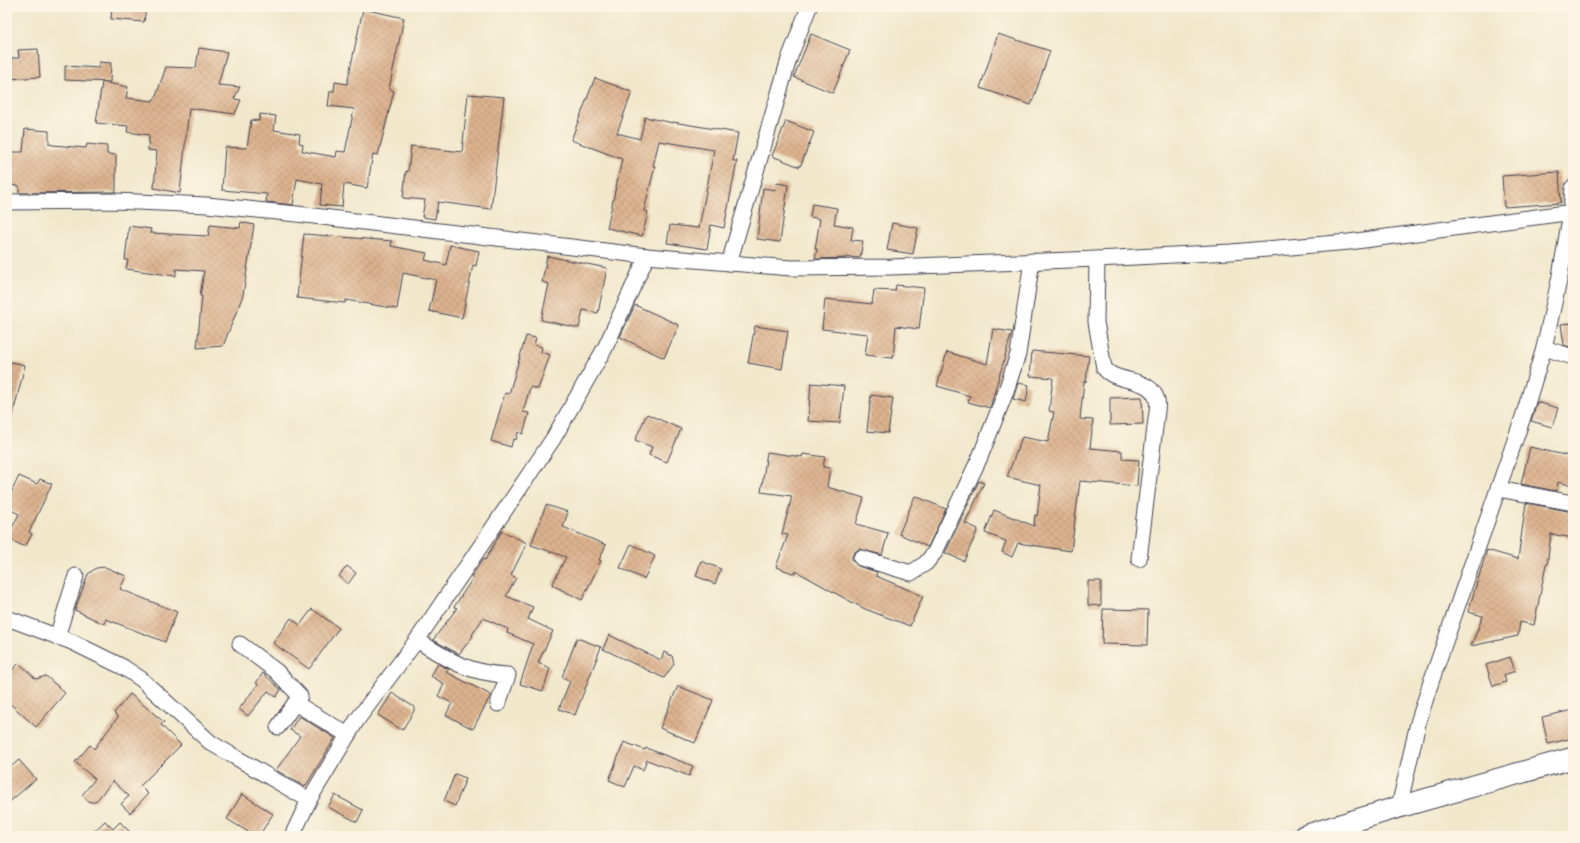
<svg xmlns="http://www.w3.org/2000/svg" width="1580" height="843" font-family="'IM FELL Double Pica',serif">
<defs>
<pattern id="building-cross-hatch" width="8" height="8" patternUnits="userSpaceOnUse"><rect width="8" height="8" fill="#ddb38f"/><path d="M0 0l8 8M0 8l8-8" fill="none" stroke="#bd9a7c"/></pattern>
</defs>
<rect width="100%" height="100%" fill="#fcf5e5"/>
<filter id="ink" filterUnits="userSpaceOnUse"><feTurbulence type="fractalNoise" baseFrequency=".025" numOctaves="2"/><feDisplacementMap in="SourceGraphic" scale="8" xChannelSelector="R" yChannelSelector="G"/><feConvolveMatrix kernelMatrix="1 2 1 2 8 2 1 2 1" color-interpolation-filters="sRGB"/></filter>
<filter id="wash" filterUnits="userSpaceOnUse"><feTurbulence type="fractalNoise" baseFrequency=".012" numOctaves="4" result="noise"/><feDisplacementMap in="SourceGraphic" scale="16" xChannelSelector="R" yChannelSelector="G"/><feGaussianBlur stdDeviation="0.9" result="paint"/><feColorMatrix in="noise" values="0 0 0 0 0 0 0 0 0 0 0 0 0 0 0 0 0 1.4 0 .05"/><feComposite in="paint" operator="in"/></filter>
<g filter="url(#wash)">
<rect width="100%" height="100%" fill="#f1e8cc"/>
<g id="blocks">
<g fill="url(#building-cross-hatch)">
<path d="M112,7H146L144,22L111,19Z"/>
<path d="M363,9L404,18L389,89L394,91L378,155L373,154L367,188L344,184L342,207L320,205L322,184L297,179L293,205L266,202L267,194L222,190L225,147L247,148L251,120L259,121L260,114L276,116L274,130L300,134L299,143L303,144L302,151L336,157L337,151L345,152L354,109L328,106L330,91H334L335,82L347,84Z"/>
<path d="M811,34L850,50L833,93L794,77Z"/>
<path d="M998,34L1050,51L1031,105L980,88Z"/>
<path d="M199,48L227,52L218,85L240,87L234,99L241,100L235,114L189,108L180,193L154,188L157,151L148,150L149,135L127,132L128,126L96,123L102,82L128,87L126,98L153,101V99H155L166,67L196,68Z"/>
<path d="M38,49L40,77L8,79L7,58H19L18,50Z"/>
<path d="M99,62L111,63L110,82L65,80V66L99,68Z"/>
<path d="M595,78L632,92L617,133L640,139L645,117L673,123V122L738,133L733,161H737L724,228L711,225L707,249L667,243L670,225L699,228L714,150L659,141L653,166H655L644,211L648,212L642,236L607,228L622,159L571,140Z"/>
<path d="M468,94L504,97L491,209L438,202L435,219L422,217L425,200L403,198L406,171L408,172L411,146L462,152Z"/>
<path d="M786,121L814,132L800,167L772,156Z"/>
<path d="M25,129L49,131V144L53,145L86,148L87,144L107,146V154L116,155V190L115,192L19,193V186L7,185V169H8L9,152H23Z"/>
<path d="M1559,172L1561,203L1504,207L1502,176Z"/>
<path d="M777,183L788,185L780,242L757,239L763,188L776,190Z"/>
<path d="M812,204L837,208L834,224L853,227L851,240L863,241L860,258L846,257V258L815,259L817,249H815L820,219L810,217Z"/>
<path d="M241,222L254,225L243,295L223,346L197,348L202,296H200L204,271L176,269V276L126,269L128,260H125L129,226L151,229L150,233L208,236L210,225L240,228Z"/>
<path d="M892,223L918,228L913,254L887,250Z"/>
<path d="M304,234L392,241L391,246L427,253L425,260L446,265L450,245L479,251L476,266L473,265L462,318L429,311L436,280L403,273L397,309L346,300L345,303L297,298Z"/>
<path d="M547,256L607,268L598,313L583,310L579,328L541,320L549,284L542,282Z"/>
<path d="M896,285L924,288L919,329L896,326L893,358L865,355L868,334L822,329L825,299L872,304L874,290L895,291Z"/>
<path d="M635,305L679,325L664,358L620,337Z"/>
<path d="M1573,323V348L1564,345L1561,324Z"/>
<path d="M755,326L788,331L782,369L748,363Z"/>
<path d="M993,329L1012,332L990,408L968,402L970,396L937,386L947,352L987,364Z"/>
<path d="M526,336L536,338L534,345L542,347L541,352L550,355L538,389L530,387L523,412L529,413L523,434L518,432L516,440L513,439L511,447L491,441L505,393L509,394Z"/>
<path d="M1032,351L1089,356L1086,382L1084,381L1080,419L1093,420L1090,448L1122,451V459L1139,460L1137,486L1080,481L1071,551L1018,543L1012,557L1002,552L1006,541L985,533L994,510L1034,526L1035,515L1037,516L1041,485L1007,477L1022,437L1048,442L1054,412L1049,411L1053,378L1030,376Z"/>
<path d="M7,361L25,365L11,422H7Z"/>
<path d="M811,383L844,386L840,423L808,421Z"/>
<path d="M1018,383L1029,385L1026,402L1013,399Z"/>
<path d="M871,395L893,398L888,433L867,431Z"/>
<path d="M1142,397L1143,424L1110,425V398Z"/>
<path d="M1537,402L1558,408L1552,427L1531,421Z"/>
<path d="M647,414L681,429L667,462L649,455L652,447L635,440Z"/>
<path d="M1530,447L1573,457V486L1558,482L1556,491L1521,484Z"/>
<path d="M767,452L802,457L803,454L825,457L823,467L830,468L827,487L864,498L856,524L888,533L882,555L859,549L855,552L852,556V560L858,566L877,572L876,576L923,596L910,626L865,609L844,598L796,571L795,574L776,567L788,535L782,534L792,496L761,492Z"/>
<path d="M19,476L37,484L40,479L52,484L29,532L32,534L25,547L7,538L19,514L7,508V501Z"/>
<path d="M979,481L984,483L965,523L978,529L964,561L945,553Z"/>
<path d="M915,496L946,509L928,547L899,534Z"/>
<path d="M1526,503L1573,512V538L1551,534L1547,565H1546L1534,625L1520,622L1518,636L1471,646L1483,616L1468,612L1487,550L1518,559Z"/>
<path d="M546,505L568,512L563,527L606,545L599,560L601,561L582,600L552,585L566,557L531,545Z"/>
<path d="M502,531L527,543L511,575L516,578L506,596L533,607L528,619L553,631L538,663L550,668L543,691L520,684L533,644L507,633L508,629L483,618L472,635L473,636L459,654L433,640L457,608L454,607L473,578L471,577L483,559L485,560Z"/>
<path d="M631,544L655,556L644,579L620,568Z"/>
<path d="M701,561L721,569L715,584L696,576Z"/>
<path d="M347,566L356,573L348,584L339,576Z"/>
<path d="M105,567L126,576L120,589L177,612L165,642L106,619L104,624L75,610L88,574L96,568Z"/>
<path d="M1088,581H1101V606L1088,605Z"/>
<path d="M312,609L339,628L309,669L273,643L291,618L300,625Z"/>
<path d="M1103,609L1148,610L1147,645L1102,644Z"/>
<path d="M609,635L661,660L664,652L672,656L674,664L664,678L603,649Z"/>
<path d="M577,638L601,647L575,715L559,709L570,681L562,677Z"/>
<path d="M1510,657L1515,671L1504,675L1506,682L1493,686L1486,665Z"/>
<path d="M19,663L36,679L46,676L65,693L36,727L7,701V676Z"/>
<path d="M438,664L449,669L446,672L491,695L473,729L446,715L452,703L438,696L444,684L431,676Z"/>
<path d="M263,673L281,690L276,697L268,691L248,716L239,709L258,684L256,683Z"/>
<path d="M678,686L713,700L695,743L660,728Z"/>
<path d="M392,693L414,707V711L402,730L378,715Z"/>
<path d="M130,694L164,722L161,725L181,745L140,786L148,794L130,813L121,804L129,796L113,781L95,802H90L82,795L95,779L75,762L90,745L94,749L118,717L114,713Z"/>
<path d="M1573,710V738L1548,744L1542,717Z"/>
<path d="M299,716L335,738L305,787L276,770L300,736L290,730Z"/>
<path d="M624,742L645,750L646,748L693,766L689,776L647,760L643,770L634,766L625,787L609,780Z"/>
<path d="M19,760L36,779L7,804V770Z"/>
<path d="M455,774L466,778L455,806L444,801Z"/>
<path d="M242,794L273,814L259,836H255L227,819Z"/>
<path d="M335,795L363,810L357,822L328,807Z"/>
<path d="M105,821L113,829L120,822L134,836H89Z"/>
</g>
</g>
</g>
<g filter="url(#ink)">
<use href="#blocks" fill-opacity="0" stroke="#414051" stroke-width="1"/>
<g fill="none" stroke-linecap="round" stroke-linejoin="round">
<defs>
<g id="street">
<path d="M7,202L114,201L207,205L297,214L647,256L791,268L891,267L1097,259L1231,252L1349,242L1573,212"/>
<path d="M1097,259L1096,322L1104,368C1117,385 1150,375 1157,400C1158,405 1157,413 1156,419L1139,559"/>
<path d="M729,263L789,59L809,7"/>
<path d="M1544,348L1573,357"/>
<path d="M1498,489L1573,503"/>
<path d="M861,558L911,573L926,563L935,552L980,457L1005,394L1018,354L1032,261"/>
<path d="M7,618L72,642L123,667L141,679L211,743L309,800"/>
<path d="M57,637L76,576"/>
<path d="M417,640C448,660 470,674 508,675L498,704"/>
<path d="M240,644L276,671L300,696L278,727L295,703L348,735"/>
<path d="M1399,807L1418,723L1431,682L1523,417L1544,348L1560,276L1571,212L1573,187"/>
<path d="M292,836L309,800L357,720L417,640L553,439L605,348L647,256"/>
</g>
<path id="secondary" d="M1304,836L1399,807L1573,758"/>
</defs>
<use href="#street" stroke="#414051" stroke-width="17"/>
<use href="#secondary" stroke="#414051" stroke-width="23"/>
<use href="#street" stroke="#fff" stroke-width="15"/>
<use href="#secondary" stroke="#fff" stroke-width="21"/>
</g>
</g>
<rect width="1580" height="843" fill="none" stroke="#fcf5e5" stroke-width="24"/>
</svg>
